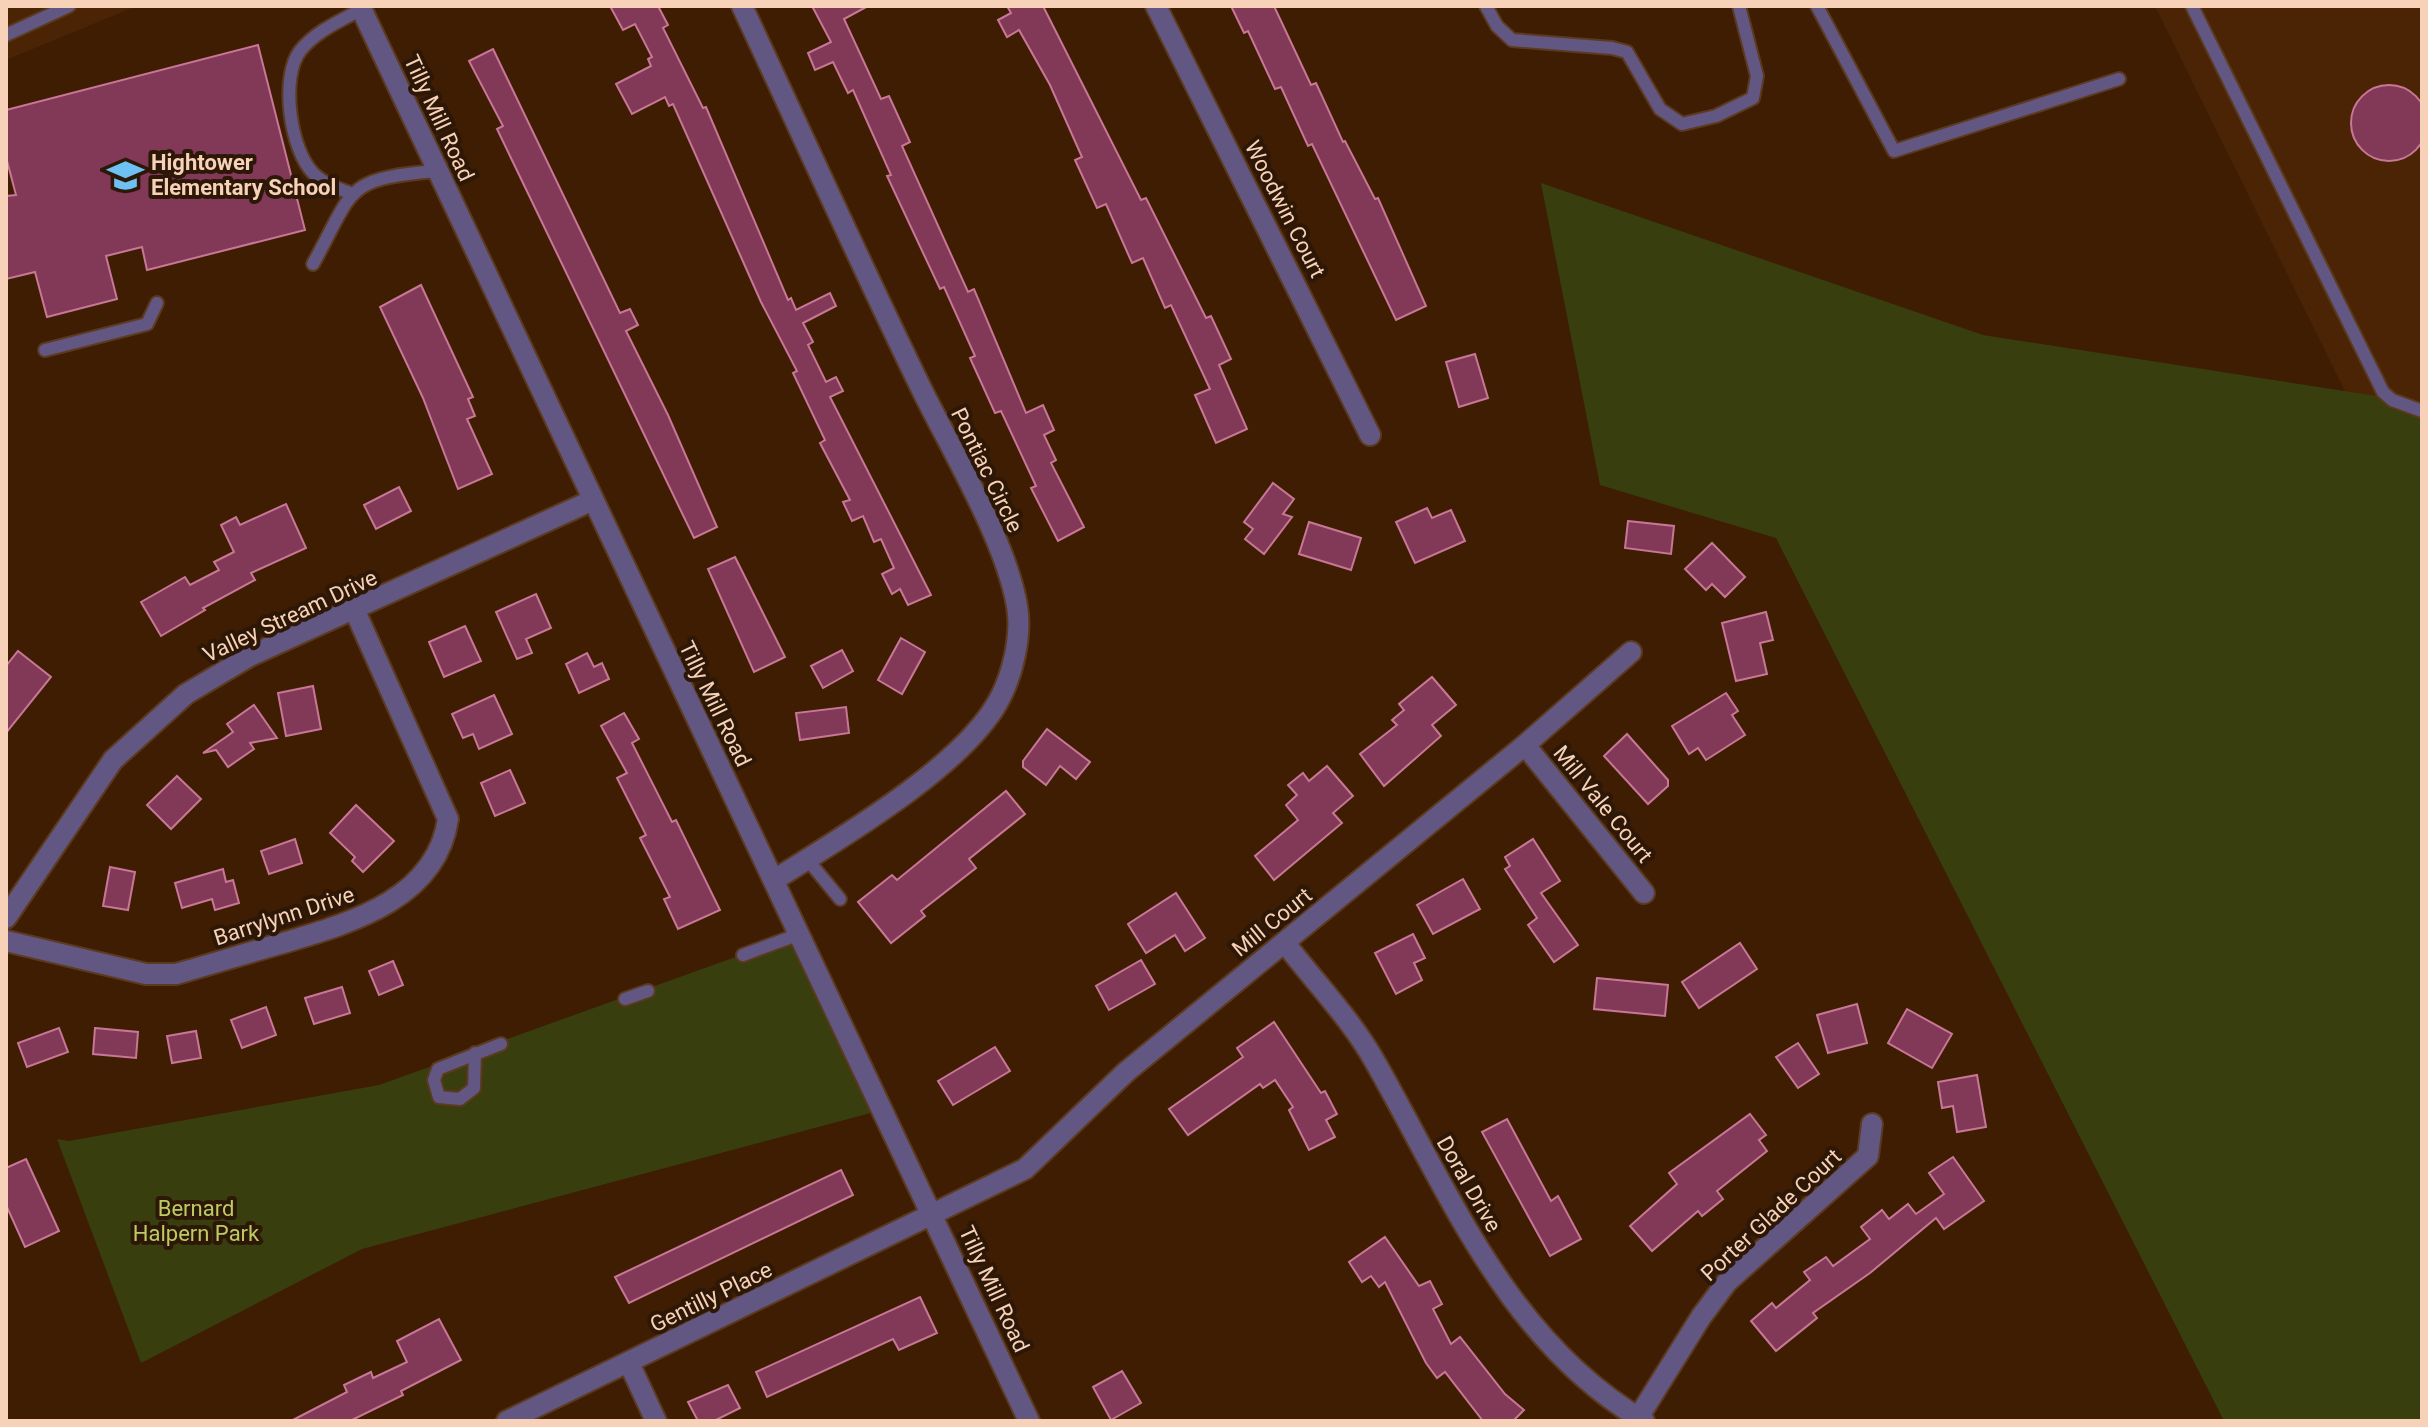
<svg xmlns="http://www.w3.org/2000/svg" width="2428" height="1427" font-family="Roboto,sans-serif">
<rect width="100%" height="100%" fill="#3f1d02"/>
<g fill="#4a2404">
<path d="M6,6H137L6,60Z"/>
<path d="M2155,6H2422V498L2402,507Z"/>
</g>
<g fill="#383e0d">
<path d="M1541,183L1983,335L2422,403V1421H2224L1776,538L1600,485Z"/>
<path d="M797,935L882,1110L362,1249L141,1363L57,1139L69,1141L379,1085Z"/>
</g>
<g fill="#823857" stroke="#c87796" stroke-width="2">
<path d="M610,6H658L668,25L663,28L703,108L706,107L788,300L791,298L796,310L830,293L836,306L803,323L813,342L808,345L826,382L836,377L843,391L830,397L931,595L908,605L900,589L892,594L882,574L894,568L881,539L874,542L863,516L852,521L843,502L850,500L820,443L825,440L793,373L797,371L761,302L673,104L669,106L665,97L632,114L616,84L651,66L648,59L652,57L635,24L623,30Z"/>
<path d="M812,6H868L844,19L881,99L889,96L910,142L902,146L968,292L974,289L1026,413L1043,405L1054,430L1044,435L1056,460L1051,463L1084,527L1058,541L1031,488L1036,486L1001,411L995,413L970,358L975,356L944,287L940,289L887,176L891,175L853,90L848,93L833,62L815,70L808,53L831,42Z"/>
<path d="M1007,6H1043L1141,200L1146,198L1206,318L1211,316L1231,359L1219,365L1247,429L1216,443L1195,395L1210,389L1171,305L1165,308L1143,258L1132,263L1106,204L1097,208L1075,160L1082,157L1050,85L1019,30L1007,37L998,20L1011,13Z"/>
<path d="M1231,6H1274L1311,85L1316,83L1343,142L1345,141L1375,199L1378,198L1426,306L1396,320L1312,144L1308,146L1281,87L1275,89L1248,31L1244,33Z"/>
<path d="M258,45L305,230L147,270L142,247L106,256L117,299L47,317L35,272L6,279V196L16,195L6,157V110Z"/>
<path d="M493,49L620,313L630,309L638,325L626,331L668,415L717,527L694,538L497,129L503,126L469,61Z"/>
<circle cx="2389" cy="123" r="38"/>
<path d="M421,285L473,397L468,399L475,416L467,419L492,474L458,489L423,398L380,307Z"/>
<path d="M1475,354L1488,398L1459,407L1446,362Z"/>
<path d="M1273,483L1294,499L1283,514L1292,517L1264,554L1245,539L1253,529L1244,522Z"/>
<path d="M399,487L411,511L376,529L364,505Z"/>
<path d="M286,504L306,548L251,573L255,580L203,608L205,610L161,636L141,602L185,577L190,585L219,570L214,562L234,552L221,525L236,517L240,525Z"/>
<path d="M1427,508L1432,518L1451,510L1465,541L1415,563L1396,522Z"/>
<path d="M1628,521L1674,526L1671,554L1625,548Z"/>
<path d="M1309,522L1361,538L1351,570L1299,554Z"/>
<path d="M1712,543L1745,577L1725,597L1712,584L1706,590L1685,569Z"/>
<path d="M735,557L785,657L754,672L708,569Z"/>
<path d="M536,594L551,628L526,639L532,653L517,659L496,612Z"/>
<path d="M1766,612L1773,640L1760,643L1767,674L1736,681L1722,623Z"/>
<path d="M465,626L481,661L444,677L429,642Z"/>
<path d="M901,638L925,652L902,694L878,680Z"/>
<path d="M842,650L853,671L823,688L811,666Z"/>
<path d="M18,651L51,677L6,733V666Z"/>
<path d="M587,653L594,667L602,663L609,679L579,693L566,664Z"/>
<path d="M1432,677L1456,705L1432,725L1441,736L1384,786L1360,754L1397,725L1392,720L1404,710L1399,704Z"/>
<path d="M313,686L321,729L286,736L278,693Z"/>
<path d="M1726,693L1738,711L1732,715L1745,735L1706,760L1698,748L1689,754L1672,726Z"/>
<path d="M494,695L512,734L479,749L473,734L463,738L452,714Z"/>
<path d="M254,705L277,738L250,743L254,749L228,767L216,750L203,753L233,732L227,724Z"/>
<path d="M846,707L849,733L800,740L796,713Z"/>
<path d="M624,713L639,739L632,743L672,822L676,820L720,910L678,929L664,899L670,897L640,838L646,835L617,778L627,773L601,726Z"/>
<path d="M1047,729L1090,762L1076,779L1060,766L1046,785L1023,767V761Z"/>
<path d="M1627,734L1668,780V786L1648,804L1604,756Z"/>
<path d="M1327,766L1353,796L1333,813L1342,823L1274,880L1255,856L1298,820L1286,805L1297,795L1288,785L1303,773L1309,781Z"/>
<path d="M510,770L525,803L495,816L481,783Z"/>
<path d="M177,776L201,799L171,829L147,805Z"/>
<path d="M1006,791L1025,814L969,859L976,868L921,911L925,916L891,943L858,902L892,875L897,880Z"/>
<path d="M356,805L394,841L363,872L352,861L355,857L330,833Z"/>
<path d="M295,839L302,863L269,874L261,851Z"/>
<path d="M1533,839L1560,881L1541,893L1578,945L1554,962L1528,925L1537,918L1505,869L1510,866L1505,857Z"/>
<path d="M110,867L135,872L128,910L103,906Z"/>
<path d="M223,869L226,882L233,880L239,903L215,910L212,899L182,908L175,883Z"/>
<path d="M1463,879L1480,909L1433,934L1417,905Z"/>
<path d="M1176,893L1205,938L1185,951L1175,935L1146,953L1128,924Z"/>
<path d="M1413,934L1425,958L1414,963L1422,980L1396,994L1375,953Z"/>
<path d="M1740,943L1757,969L1699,1008L1682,982Z"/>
<path d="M1141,960L1155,984L1109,1010L1096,986Z"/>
<path d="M393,961L403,985L379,995L369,971Z"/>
<path d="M1597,978L1668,985L1665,1016L1594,1009Z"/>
<path d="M342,987L350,1013L314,1024L305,998Z"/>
<path d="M1857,1004L1867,1043L1828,1053L1817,1015Z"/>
<path d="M266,1007L276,1035L242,1048L231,1020Z"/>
<path d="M1907,1009L1952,1034L1932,1068L1888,1043Z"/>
<path d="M1274,1022L1321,1093L1325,1091L1337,1114L1326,1120L1335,1137L1309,1150L1289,1110L1293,1107L1275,1080L1263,1088L1260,1084L1188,1135L1169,1109L1243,1057L1237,1048Z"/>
<path d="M59,1028L68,1052L27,1067L18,1043Z"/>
<path d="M95,1028L138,1032L136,1058L93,1054Z"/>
<path d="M196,1031L201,1058L172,1063L167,1036Z"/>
<path d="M1798,1043L1819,1074L1798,1088L1776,1057Z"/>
<path d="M995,1047L1010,1071L953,1105L938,1081Z"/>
<path d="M1977,1075L1986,1127L1957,1132L1953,1106L1942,1108L1938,1082Z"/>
<path d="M1750,1114L1766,1135L1759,1140L1767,1151L1717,1191L1723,1199L1702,1216L1698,1211L1652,1251L1630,1226L1677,1184L1669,1173Z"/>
<path d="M1507,1119L1551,1201L1558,1196L1581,1239L1550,1256L1482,1132Z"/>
<path d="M1953,1157L1984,1201L1944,1229L1936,1218L1870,1273L1813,1313L1817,1318L1776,1351L1751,1321L1772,1303L1776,1308L1810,1280L1804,1272L1826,1257L1833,1266L1870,1239L1861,1227L1882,1210L1889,1219L1908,1204L1916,1214L1944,1194L1929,1173Z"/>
<path d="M26,1159L59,1231L25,1247L6,1205V1168Z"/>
<path d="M841,1170L853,1195L629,1303L615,1277Z"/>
<path d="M1385,1237L1419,1286L1430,1281L1442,1304L1433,1309L1451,1344L1460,1337L1505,1394L1524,1410L1513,1421H1483L1445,1372L1437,1378L1426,1363L1385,1282L1379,1287L1371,1276L1362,1282L1349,1262Z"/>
<path d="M920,1297L937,1333L899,1350L893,1339L767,1397L756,1372Z"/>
<path d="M439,1319L461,1360L401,1391L403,1395L350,1421H291L347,1392L344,1385L371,1372L373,1378L407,1362L397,1341Z"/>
<path d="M1122,1371L1141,1403L1111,1420L1093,1387Z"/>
<path d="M728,1385L740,1408L714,1421H698L688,1402Z"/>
</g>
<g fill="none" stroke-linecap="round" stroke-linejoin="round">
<defs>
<g id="service">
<path d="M1486,6L1497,26L1512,40L1612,48L1627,52L1660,109L1682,124L1716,116L1753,98L1757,76L1739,6"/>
<path d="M1817,6L1894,151L2119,79"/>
<path d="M2192,6L2383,392L2392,400L2422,411"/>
<path d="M6,35L69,6"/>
<path d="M353,194C339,189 324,184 314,174C290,151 280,77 300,51C316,31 340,21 362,9"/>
<path d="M313,264C355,188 343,179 437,171"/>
<path d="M45,350L147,324L157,303"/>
<path d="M807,859L840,899"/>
<path d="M743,955L797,935"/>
<path d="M625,999L648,991"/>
<path d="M475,1053L474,1088L460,1099L439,1097L434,1080L438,1069L501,1044"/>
</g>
<g id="minor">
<path d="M742,6C802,134 860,263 922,390C952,451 1006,541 1017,606C1022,635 1013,674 999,700C963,767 839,839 774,880"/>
<path d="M1156,6L1370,435"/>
<path d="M1525,745L1644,893"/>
<path d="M6,918L113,760L186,694L250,656L591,501"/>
<path d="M6,941L146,974H176C212,964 247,953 283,943C350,923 436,900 448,819L355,611"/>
<path d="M1285,943C1314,981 1350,1018 1374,1060C1449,1191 1507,1341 1644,1421"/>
<path d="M629,1363L656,1421"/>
<path d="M1638,1418L1701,1317L1727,1282L1868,1156L1872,1124"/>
<path d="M507,1421L1025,1169L1126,1072L1525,745L1631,652"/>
</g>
<path id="tertiary" d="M360,6L1029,1421"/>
</defs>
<use href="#service" stroke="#5c3a1f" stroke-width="16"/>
<use href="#minor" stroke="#5c3a1f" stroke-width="24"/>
<use href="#tertiary" stroke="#5c3a1f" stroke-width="24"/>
<use href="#service" stroke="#625683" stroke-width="12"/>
<use href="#minor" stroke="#625683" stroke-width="20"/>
<use href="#tertiary" stroke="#625683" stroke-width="20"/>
</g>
<defs>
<symbol id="school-bare" viewBox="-9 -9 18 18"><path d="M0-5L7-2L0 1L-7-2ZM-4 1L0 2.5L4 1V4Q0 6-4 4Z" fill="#6ec2f3" stroke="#2d1808" stroke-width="2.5" paint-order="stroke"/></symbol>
</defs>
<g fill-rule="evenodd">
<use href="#school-bare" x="100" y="150" width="51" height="51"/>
</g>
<g text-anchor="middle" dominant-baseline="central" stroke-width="8" stroke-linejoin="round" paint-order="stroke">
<g font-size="22" fill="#f7d2b9" stroke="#2d1808">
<text transform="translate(439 118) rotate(65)">Tilly Mill Road</text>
<text transform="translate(1285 209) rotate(63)">Woodwin Court</text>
<text transform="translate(987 470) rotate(64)">Pontiac Circle</text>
<text transform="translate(290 616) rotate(-25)">Valley Stream Drive</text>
<text transform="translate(715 704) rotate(64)">Tilly Mill Road</text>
<text transform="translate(1603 804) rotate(51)">Mill Vale Court</text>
<text transform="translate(284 916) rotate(-18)">Barrylynn Drive</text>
<text transform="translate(1272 922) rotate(-39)">Mill Court</text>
<text transform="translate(1469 1184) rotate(60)">Doral Drive</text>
<text transform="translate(1771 1215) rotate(-43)">Porter Glade Court</text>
<text transform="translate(994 1289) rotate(65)">Tilly Mill Road</text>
<text transform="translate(711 1297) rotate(-26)">Gentilly Place</text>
</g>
<g font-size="22" font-weight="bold" fill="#f7d2b9" stroke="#2d1808" text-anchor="start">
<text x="151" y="162">Hightower<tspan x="151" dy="25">Elementary School</tspan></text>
</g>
<g font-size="22" fill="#bccb62" stroke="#2d1808">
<text x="196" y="1208">Bernard<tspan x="196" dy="25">Halpern Park</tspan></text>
</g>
</g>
<rect width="2428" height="1427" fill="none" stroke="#f7d2b9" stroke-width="16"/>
</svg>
